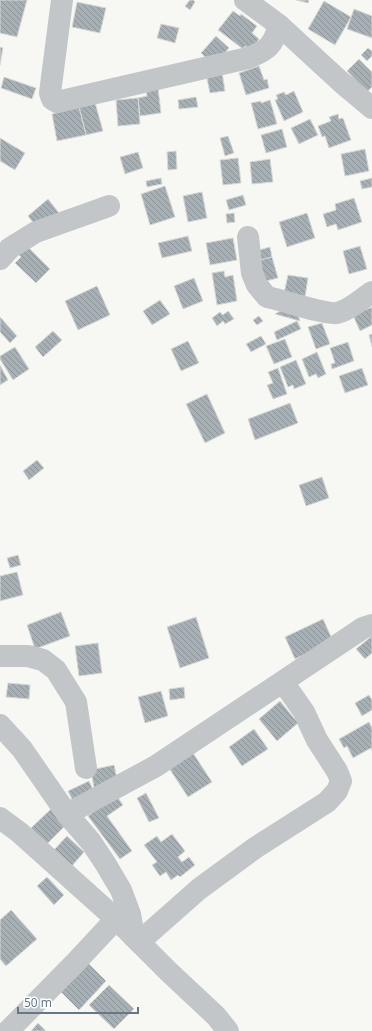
<svg xmlns="http://www.w3.org/2000/svg" width="372" height="1031" font-family="'Noto Sans',sans-serif">
<defs>
<pattern id="building-back-hatch" width="6" height="6" patternUnits="userSpaceOnUse"><rect width="6" height="6" fill="#a7b0b5"/><path d="M-1 5l2 2M0 0l6 6M5-1l2 2" fill="none" stroke="#8c9499"/></pattern>
</defs>
<rect width="100%" height="100%" fill="#f7f7f4"/>
<g fill="url(#building-back-hatch)" stroke="#d9d9d6">
<path d="M0,0H27L17,37L0,33Z"/>
<path d="M190,0H193L195,2L190,10L185,6Z"/>
<path d="M296,0H309L308,3Z"/>
<path d="M324,1L351,17L335,45L308,29Z"/>
<path d="M77,2L106,8L100,33L72,27Z"/>
<path d="M354,9L372,16V38L347,29Z"/>
<path d="M233,11L240,16L241,14L257,26L252,33L259,39L251,50L245,46L243,49L218,30Z"/>
<path d="M161,24L179,28L175,43L157,38Z"/>
<path d="M216,36L229,48L214,65L201,53Z"/>
<path d="M0,47L3,48L0,65Z"/>
<path d="M368,48L372,51V56L367,61L361,55Z"/>
<path d="M359,59L372,72V87L367,92L347,71Z"/>
<path d="M259,66L264,80L267,79L269,88L246,95L239,73Z"/>
<path d="M222,72L225,91L210,93L206,74Z"/>
<path d="M4,77L36,88L32,99L1,88Z"/>
<path d="M158,88L161,113L140,116L138,98L147,96L146,90Z"/>
<path d="M294,91L303,112L284,121L275,100L278,99L276,95L284,92L286,95Z"/>
<path d="M196,97L198,107L179,109L178,100Z"/>
<path d="M138,98L140,124L118,126L116,100Z"/>
<path d="M94,99L103,131L86,135L78,103Z"/>
<path d="M270,100L277,124L258,129L251,103L261,101V103Z"/>
<path d="M79,107L86,135L57,141L52,114Z"/>
<path d="M338,114L339,119L343,118L351,140L329,148L325,136L322,137L318,126L331,121L329,117Z"/>
<path d="M310,119L318,135L299,144L291,128Z"/>
<path d="M282,129L287,147L266,153L261,135Z"/>
<path d="M228,136L234,153L225,156L220,138Z"/>
<path d="M0,138L25,153L15,170L0,161Z"/>
<path d="M365,149L369,171L345,176L341,154Z"/>
<path d="M176,151L177,169L168,170L167,152Z"/>
<path d="M138,152L143,168L125,174L120,157Z"/>
<path d="M238,158L241,183L223,185L220,160Z"/>
<path d="M270,159L273,182L252,184L250,162Z"/>
<path d="M161,178L162,184L147,187L146,181Z"/>
<path d="M372,178V187L362,189L360,181Z"/>
<path d="M165,186L175,217L150,225L141,194Z"/>
<path d="M202,192L207,218L188,222L183,196Z"/>
<path d="M243,195L246,205L229,210L226,200Z"/>
<path d="M354,198L362,222L338,230L336,224L327,227L323,214L336,210L335,204Z"/>
<path d="M48,199L59,213L39,230L28,216Z"/>
<path d="M234,213L235,222L227,223L226,214Z"/>
<path d="M307,213L315,238L287,247L279,222Z"/>
<path d="M188,236L192,251L162,258L158,243Z"/>
<path d="M233,238L237,260L210,265L206,243Z"/>
<path d="M25,244L50,269L36,283L15,263L21,257L17,252Z"/>
<path d="M360,246L367,269L349,274L343,251Z"/>
<path d="M270,247L272,257L261,260L259,250Z"/>
<path d="M272,257L278,278L258,283L252,262Z"/>
<path d="M224,271L225,277L233,275L237,301L217,305L212,273Z"/>
<path d="M288,275L308,278L305,297L284,293Z"/>
<path d="M194,278L203,301L183,309L174,286Z"/>
<path d="M97,286L110,315L78,330L65,301Z"/>
<path d="M160,300L170,314L152,325L143,311Z"/>
<path d="M372,307V325L360,331L353,315Z"/>
<path d="M286,308L297,312L300,321L275,314Z"/>
<path d="M228,311L234,319L225,324L223,321L217,326L212,318L220,312L223,315Z"/>
<path d="M259,316L263,321L257,325L253,320Z"/>
<path d="M0,317L17,336L10,343L0,332Z"/>
<path d="M297,321L301,329L277,340L274,332Z"/>
<path d="M322,323L330,344L316,349L308,327Z"/>
<path d="M53,331L62,340L43,357L35,347Z"/>
<path d="M372,334V347L369,335Z"/>
<path d="M261,336L266,344L251,352L246,344Z"/>
<path d="M285,339L292,357L274,364L266,346Z"/>
<path d="M188,341L199,363L181,371L171,349Z"/>
<path d="M348,342L354,361L332,369L331,364L335,363L330,348Z"/>
<path d="M15,347L29,369L13,380L0,359V356Z"/>
<path d="M317,352L326,374L318,378L316,374L309,377L302,359Z"/>
<path d="M296,360L306,384L294,389L293,385L288,387L280,367Z"/>
<path d="M0,365L8,380L0,385Z"/>
<path d="M278,368L287,394L273,399L267,385L273,383L268,372Z"/>
<path d="M362,368L368,385L345,393L339,376Z"/>
<path d="M207,394L225,433L205,443L186,404Z"/>
<path d="M290,403L298,423L255,440L248,419Z"/>
<path d="M37,460L44,468L29,480L23,471Z"/>
<path d="M322,477L329,498L306,506L299,485Z"/>
<path d="M18,555L21,565L10,568L7,558Z"/>
<path d="M17,572L23,595L0,601V576Z"/>
<path d="M61,612L70,636L35,649L27,625Z"/>
<path d="M196,617L209,658L180,668L167,627Z"/>
<path d="M323,619L333,641L295,659L285,637Z"/>
<path d="M372,636V653L365,659L356,649Z"/>
<path d="M98,643L102,673L79,676L75,646Z"/>
<path d="M8,683L30,685L29,699L6,697Z"/>
<path d="M184,687L185,698L170,700L169,689Z"/>
<path d="M161,691L168,716L145,723L138,697Z"/>
<path d="M369,695L372,700V710L362,716L355,703Z"/>
<path d="M280,701L298,723L277,741L259,719Z"/>
<path d="M369,722L372,728V751L371,748L353,758L347,746L344,748L339,739Z"/>
<path d="M254,729L268,749L242,766L229,747Z"/>
<path d="M193,753L212,782L188,797L169,768Z"/>
<path d="M114,765L118,783L94,788L91,770Z"/>
<path d="M89,781L94,792L73,801L68,791Z"/>
<path d="M146,793L159,818L149,822L137,798Z"/>
<path d="M116,795L123,805L107,816L132,851L120,859L88,816Z"/>
<path d="M52,808L67,824L47,844L31,828Z"/>
<path d="M172,834L185,851L178,857L182,862L189,857L195,865L180,877L178,875L171,880L166,872L160,876L152,865L157,862L144,845L157,836L161,842Z"/>
<path d="M67,836L84,852L71,867L53,851Z"/>
<path d="M47,877L64,895L54,905L37,886Z"/>
<path d="M11,910L37,939L6,966L0,959V920Z"/>
<path d="M85,960L106,981L79,1010L58,989Z"/>
<path d="M109,985L134,1009L114,1029L89,1005Z"/>
<path d="M38,1023L46,1031H31Z"/>
</g>
<g fill="none" stroke-linecap="round" stroke-linejoin="round">
<g stroke="#c2c6c9" stroke-width="22">
<path d="M62,0L50,93L52,99L57,102L248,58C268,50 273,46 279,25"/>
<path d="M245,0L279,25L341,82L372,108"/>
<path d="M248,237L252,273L257,285L267,297C282,300 326,315 337,313C350,310 361,299 372,292"/>
<path d="M0,259L10,248L36,232L109,206"/>
<path d="M0,656H28L43,660L56,670L76,702L86,768"/>
<path d="M0,725L22,749L67,814L91,842L105,863L121,890L130,914L134,937"/>
<path d="M67,814L156,766L363,628L372,625"/>
<path d="M0,818L19,832L116,919L169,972L216,1016L228,1031"/>
<path d="M139,942L199,889L255,848L327,802L337,791L341,781L337,771L317,740L304,712L283,682"/>
<path d="M8,1031L74,964L116,919"/>
</g>
</g>
<path d="M18 1007v6h120v-6" fill="none" stroke="#667785" stroke-width="2"/>
<text x="24" y="1007" font-size="12" fill="#667785" stroke="#ffffff" stroke-width="3" paint-order="stroke">50 m</text>
</svg>
